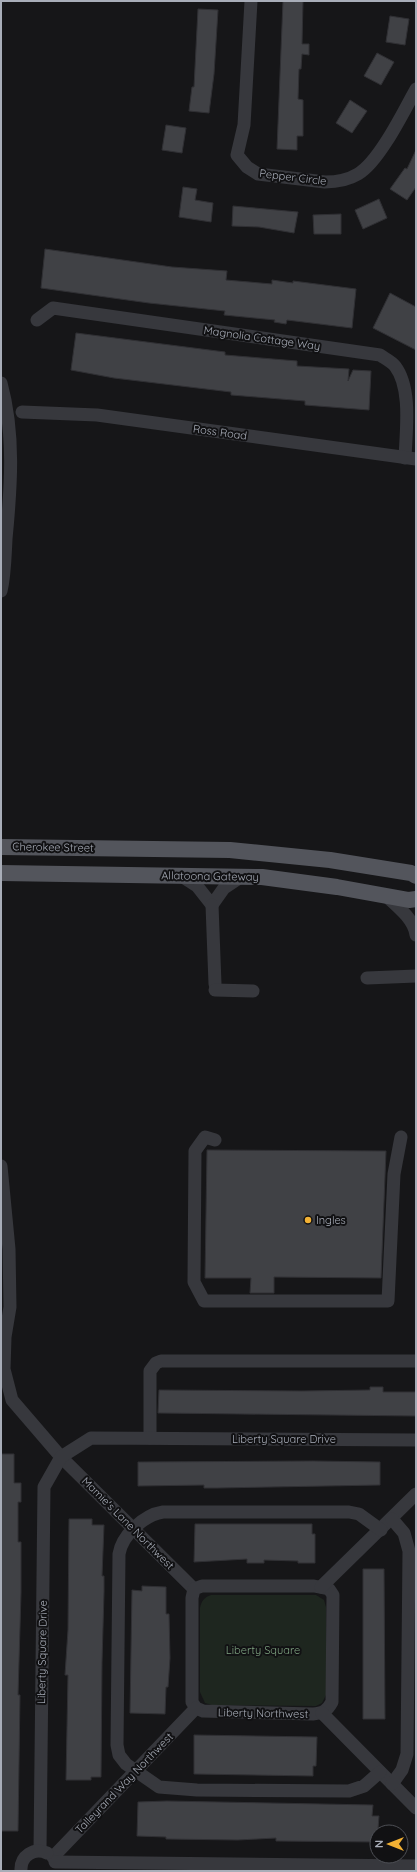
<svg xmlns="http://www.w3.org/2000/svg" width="417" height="1872" font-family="Quicksand,sans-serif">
<rect width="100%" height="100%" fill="#161618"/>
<path fill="#1e261f" d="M211,1595H316L324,1600L326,1607V1695L322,1703L316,1706L212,1705L205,1703L200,1692V1608C201,1602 204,1597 211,1595Z"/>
<g fill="#404145" stroke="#303034">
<path d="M283,1H303L302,44H309V55L302,54L301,69H299L298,99L303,100V136H297V150L277,149Z"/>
<path d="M198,9L218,10L214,74L209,113L189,111L192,87H194Z"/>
<path d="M390,16L409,19L405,45L386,42Z"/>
<path d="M377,53L394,62L381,85L364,76Z"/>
<path d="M350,100L367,111L352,133L336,123Z"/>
<path d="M166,125L186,128L182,153L162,150Z"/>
<path d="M416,150V187L407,200L390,189L405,168L407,169Z"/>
<path d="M183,187L197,189L195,200L213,203L211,222L179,217Z"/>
<path d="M379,199L387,218L363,229L355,210Z"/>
<path d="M233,206L298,212L294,233L259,227L232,226Z"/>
<path d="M341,214V234H314L313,215Z"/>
<path d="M45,249L172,267L227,271L226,280L272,284V280L293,283V281L356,289L352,328L287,320L286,324L274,322L275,320L224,315L225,311L149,303L41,288Z"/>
<path d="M390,293L416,307V350L373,328Z"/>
<path d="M76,333L225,352V355L297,361V366L349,369L348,381L353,370L371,371L369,410L305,405V401L231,395V392L114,378L71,370Z"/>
<path d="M207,1150L386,1151L381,1278L274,1277V1293H250L251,1278H205Z"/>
<path d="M370,1387H383V1392H416V1416L158,1413L159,1390L303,1391L370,1390Z"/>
<path d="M1,1454H14V1483H21V1502H18V1542H21V1593L18,1695H20L18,1831H1Z"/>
<path d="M313,1461L380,1462V1485L218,1488H204V1485L138,1486V1462Z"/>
<path d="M69,1519H92V1525H104L102,1576H104V1592L102,1662L101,1777H91V1780H66L68,1675H65L68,1630Z"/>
<path d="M195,1524H312V1534H315V1563H298V1561L264,1560V1563H247V1559L194,1562Z"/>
<path d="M363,1569H384L385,1719H363Z"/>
<path d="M142,1586L166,1587V1614H169L170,1658L168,1687H166L165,1714L130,1713L132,1590L142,1591Z"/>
<path d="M194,1735L317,1737L316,1766H313V1776L194,1774Z"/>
<path d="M167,1801L373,1805L372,1816H379L377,1842L276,1841V1838L238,1840L166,1839V1837L137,1836L138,1802Z"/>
</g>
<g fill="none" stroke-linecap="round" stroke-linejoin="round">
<g stroke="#37383d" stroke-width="13">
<path d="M251,1L244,125L237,155L247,167L258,174L325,182C337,182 348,180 358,174C379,162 404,111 416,89"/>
<path d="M37,320L53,308L380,355C384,358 391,361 395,366C412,388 406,431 405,458"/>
<path d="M1,383C15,434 11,487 6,539C5,556 5,574 1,591"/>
<path d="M22,412L97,415L416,459"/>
<path d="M180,875L197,886L212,905L224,888L242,876"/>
<path d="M386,896C397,906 414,919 416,935"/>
<path d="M212,905L215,984"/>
<path d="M367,978L416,976"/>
<path d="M215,990L253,991"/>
<path d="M215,1140L205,1137L195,1151L194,1282L204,1301H388L394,1174L401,1137"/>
<path d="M1,1166L9,1249L10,1307L5,1337L4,1369L12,1400L61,1457L194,1589"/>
<path d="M150,1438V1371L156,1363L161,1361H416"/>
<path d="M202,1586H314L329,1589L333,1595L332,1702C327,1711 323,1713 313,1714L203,1711L196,1708L192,1702V1598L194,1589Z"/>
<path d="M321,1587L416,1494"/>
<path d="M322,1713L416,1808"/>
<path d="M380,1772L364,1786L349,1791L197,1790L159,1787L126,1764L119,1755L117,1745L119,1554C122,1535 144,1515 163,1512H349L359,1514L381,1530"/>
<path d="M392,1784L402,1770L407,1754L409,1551L404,1533L392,1519"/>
<path d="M40,1850L44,1487L61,1457L91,1438L416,1440"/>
<path d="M53,1857L196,1708"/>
<path d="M55,1862L416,1866"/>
<path d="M21,1871C20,1856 34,1847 47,1853"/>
</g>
<g stroke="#53555c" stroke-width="16">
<path d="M1,847L230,850L330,860L411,873L416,876"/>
<path d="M1,873L262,877L337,887L409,900L416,899"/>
</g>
</g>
<circle fill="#f2b134" stroke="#111113" stroke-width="1.5" cx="308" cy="1220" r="4"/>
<g text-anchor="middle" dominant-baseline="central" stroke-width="4" stroke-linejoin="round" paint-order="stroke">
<g font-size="11" fill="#a8adb8" stroke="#111113">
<text transform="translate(293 177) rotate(7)">Pepper Circle</text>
<text transform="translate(262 338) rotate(8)">Magnolia Cottage Way</text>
<text transform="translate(220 432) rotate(8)">Ross Road</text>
<text transform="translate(53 847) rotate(1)">Cherokee Street</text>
<text transform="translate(210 876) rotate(1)">Allatoona Gateway</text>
<text x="284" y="1439">Liberty Square Drive</text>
<text transform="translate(128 1523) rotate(45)">Mamie's Lane Northwest</text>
<text transform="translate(42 1652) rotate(-89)">Liberty Square Drive</text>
<text transform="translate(263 1713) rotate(1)">Liberty Northwest</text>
<text transform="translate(124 1783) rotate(-46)">Talleyrand Way Northwest</text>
</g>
<g font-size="11" fill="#a8adb8" stroke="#111113" text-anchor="start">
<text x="316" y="1220">Ingles</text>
</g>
<g font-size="11" fill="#7fa381" stroke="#111113">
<text x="263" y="1650">Liberty Square</text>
</g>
</g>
<rect width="417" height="1872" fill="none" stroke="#a8adb8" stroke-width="4"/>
<g transform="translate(389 1844) rotate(270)"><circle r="19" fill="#111113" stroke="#4d4f55"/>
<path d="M0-3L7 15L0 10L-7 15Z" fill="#f2b134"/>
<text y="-6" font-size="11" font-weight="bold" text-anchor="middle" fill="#a8adb8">N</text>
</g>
</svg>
